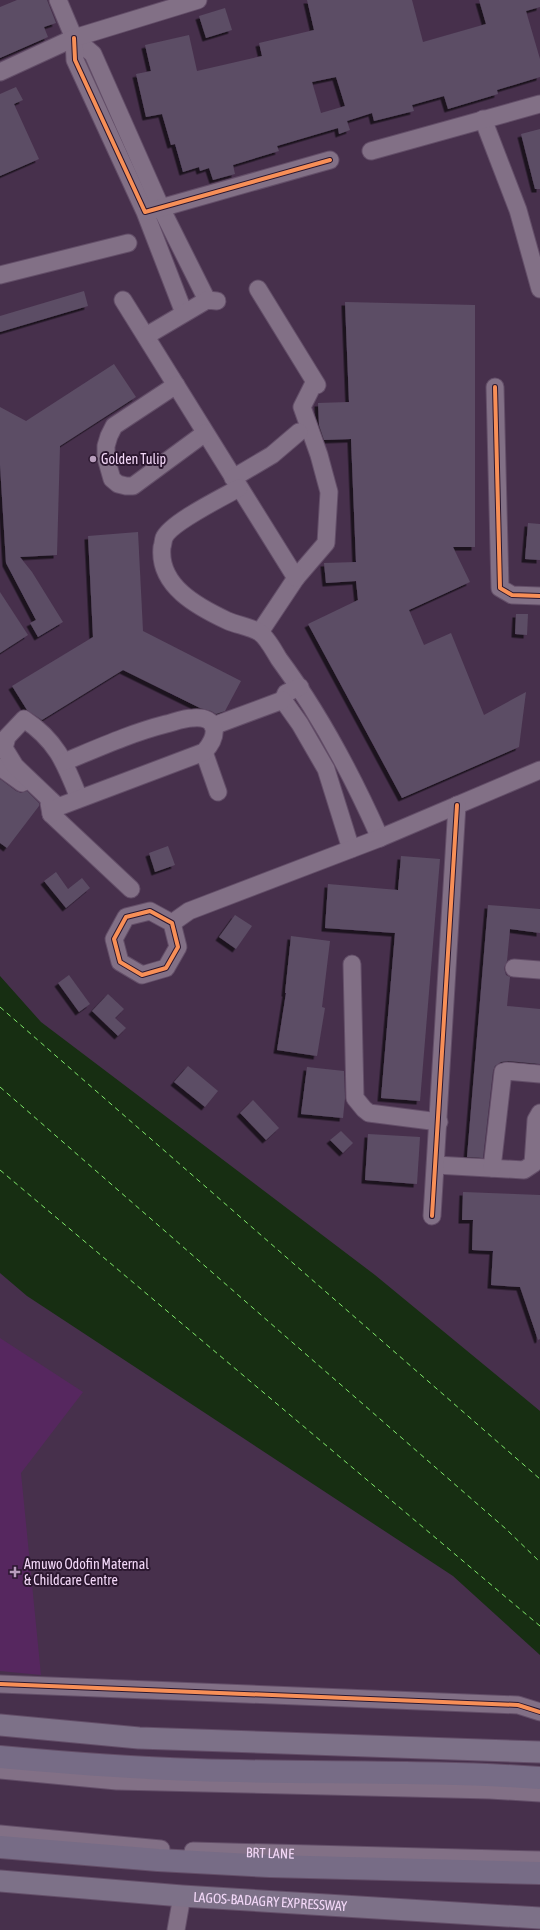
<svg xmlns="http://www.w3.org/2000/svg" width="540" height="1930" font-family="'Asap Condensed',sans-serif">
<defs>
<filter id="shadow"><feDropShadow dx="-3.5" dy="3.5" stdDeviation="0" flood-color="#0009"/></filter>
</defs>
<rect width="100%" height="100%" fill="#47304c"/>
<path fill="#56275f" d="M0,1338L83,1392L21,1473L41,1675L0,1671Z"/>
<path fill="#172e12" d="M0,976L41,1022L375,1275L540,1411V1655L453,1576L27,1296L0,1273Z"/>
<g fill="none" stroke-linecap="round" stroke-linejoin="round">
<g stroke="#80ea6a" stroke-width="1" stroke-dasharray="5 4" stroke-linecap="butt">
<path d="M0,1007L540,1479"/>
<path d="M0,1087L506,1529L540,1562"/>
<path d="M0,1170L540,1626"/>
</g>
</g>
<g fill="#5c4d65" fill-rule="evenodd" filter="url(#shadow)">
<path d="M17,0H47L56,23L44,27L48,37L0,58V7Z"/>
<path d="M307,0H412L423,42L486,24L479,0H540V7L526,11L540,59V77L497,90L498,94L448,109L444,96L412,105L414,111L374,121L372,113L347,121L350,130L339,134L338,128L277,146L279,151L233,165L235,174L213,180L209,168L200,171L199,167L183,172L175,144L171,145L162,114L146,117L136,74L151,71L145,45L189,35L197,71L262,56L259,43L314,30ZM336,77L345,106L321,113L312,82Z"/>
<path d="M225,8L232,30L206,38L199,16Z"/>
<path d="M16,87L23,100L14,104L39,159L0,176V94Z"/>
<path d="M540,129V189H535L521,134Z"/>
<path d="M84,291L88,306L0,332V316Z"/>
<path d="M345,302L475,305V547H453L470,582L409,610L424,645L451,633L484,715L526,692L519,747L402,798L308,624L358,600L356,581L326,583L324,563L356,562L351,439L324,440L319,425L318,403L349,402Z"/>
<path d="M114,364L136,397L60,446L57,555L20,557L32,572L63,622L38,637L30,623L36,620L6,563L0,465V407L26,421Z"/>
<path d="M528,523L540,524V560L525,559Z"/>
<path d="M138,532L143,631L241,681L225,711L216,714L211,711L200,708L123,670L42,720L27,710L12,686L93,637L88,536Z"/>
<path d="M0,592L28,635L0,653Z"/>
<path d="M516,614H528L527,635L515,634Z"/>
<path d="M0,779L16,791L21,793L27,791L39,803V806L7,848L0,843Z"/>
<path d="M168,846L175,865L155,872L149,853Z"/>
<path d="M401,856L440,859L420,1101L381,1098L395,933L325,928L328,884L398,890Z"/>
<path d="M56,872L68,889L82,878L90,888L66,908L44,881Z"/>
<path d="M488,905L540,909V933L510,929L507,961L504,968L506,975L510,977L507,1006L540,1009V1064L508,1061L501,1062L495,1066L493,1071L483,1158L467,1157Z"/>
<path d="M235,915L252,926L236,949L219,937Z"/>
<path d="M291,936L330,941L322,1007L325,1008L317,1056L277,1050L286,993H285Z"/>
<path d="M69,975L90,1004L79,1012L58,983Z"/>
<path d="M108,994L124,1009L115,1018L126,1028L118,1036L92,1011Z"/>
<path d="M188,1066L218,1091L205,1107L174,1082Z"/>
<path d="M307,1067L344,1071L345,1098L343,1118L301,1114Z"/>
<path d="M253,1100L279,1128L266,1140L240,1113Z"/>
<path d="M341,1131L353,1143L343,1153L330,1140Z"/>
<path d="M368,1134L420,1137L417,1184L365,1180Z"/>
<path d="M463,1192L540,1195V1339L538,1340L520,1287L491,1285L493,1251L472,1250L473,1220H462Z"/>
</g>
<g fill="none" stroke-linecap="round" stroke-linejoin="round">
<defs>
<g id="minor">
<path d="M58,0L74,38L93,54L161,208L207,300"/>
<path d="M74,38L75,60L145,212L184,313"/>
<path d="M0,72L74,38L198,0"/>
<path d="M483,119L518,210L540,289"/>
<path d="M371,151L540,104"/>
<path d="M150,211L330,160"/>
<path d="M0,275L128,243"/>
<path d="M258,289L317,385H313L302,407L319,455L329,492L326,543L296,578L260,632"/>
<path d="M123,300L296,578"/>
<path d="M146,336L207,300L217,301"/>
<path d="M176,385L114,426L109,436L106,446V458L112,479L118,484L126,486H133L205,433"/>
<path d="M495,387L500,588L512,595L540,596"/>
<path d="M233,478L272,455L299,432"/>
<path d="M239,488C223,497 170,523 164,538C163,541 163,545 162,547C158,586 198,607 228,621C238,625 250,627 259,632C267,637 274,651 279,659C320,714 352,775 380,838"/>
<path d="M300,687L286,693L283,700L300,724L326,769L351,849"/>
<path d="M213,726L283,700"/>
<path d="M204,752L218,792"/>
<path d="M0,767L22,783"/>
<path d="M49,803L51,814L131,889"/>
<path d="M58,807L15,766L4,748L7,737L24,719C57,741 65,763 79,798"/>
<path d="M51,814L58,807L204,752C219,736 219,716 193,718C184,718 174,722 166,724C131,733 98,748 64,762"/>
<path d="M150,911L172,923L178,947L166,968L142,975L120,962L114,939L126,917Z"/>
<path d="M172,923L189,911L380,838L540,770"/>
<path d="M352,964L355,1098L364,1109L369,1113L439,1122"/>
<path d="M514,968L540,970"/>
<path d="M436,1165L524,1170L533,1164L536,1120L540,1113"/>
<path d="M492,1168L503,1072L507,1071L540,1074"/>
<path d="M432,1216L457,805"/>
<path d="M0,1684L518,1705L540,1712"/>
<path d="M0,1770L117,1781L490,1790L540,1793"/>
<path d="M0,1834L161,1849"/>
<path id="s1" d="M193,1851L540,1860"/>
<path d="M176,1930L182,1896"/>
</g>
<g id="major">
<path d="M0,1725L139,1738L540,1752"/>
<path id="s2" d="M0,1881L182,1896L540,1918"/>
</g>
<g id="highway">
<path d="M0,1757C65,1763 130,1768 196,1770C310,1774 425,1770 540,1778"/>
<path d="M0,1847L158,1860L270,1866L540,1873"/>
</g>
</defs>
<use href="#minor" stroke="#634e68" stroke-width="19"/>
<use href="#major" stroke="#634e68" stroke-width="23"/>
<use href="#highway" stroke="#634e68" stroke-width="24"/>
<use href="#minor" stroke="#827086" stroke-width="17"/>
<use href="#major" stroke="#7d7188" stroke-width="21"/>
<use href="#highway" stroke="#776c86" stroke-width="22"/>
<defs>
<g id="cycleway">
<path d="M74,38L75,60L145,212L330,160"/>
<path d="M495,387L500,588L512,595L540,596"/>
<path d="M150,911L172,923L178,947L166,968L142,975L120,962L114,939L126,917Z"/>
<path d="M432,1216L457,805"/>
<path d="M0,1684L518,1705L540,1712"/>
</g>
</defs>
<use href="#cycleway" stroke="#2b172f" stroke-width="6"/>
<use href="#cycleway" stroke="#f78f57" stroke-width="4"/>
</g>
<g fill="#b79dbc" stroke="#2b172f" stroke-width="1.5">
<circle cx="93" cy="459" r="4"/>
<path d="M13 1566h4v4h4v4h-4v4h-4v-4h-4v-4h4z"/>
</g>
<g text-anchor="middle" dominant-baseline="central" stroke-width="4" stroke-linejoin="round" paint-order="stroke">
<g font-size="14" fill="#f3d8f8" stroke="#2b172f" text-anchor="start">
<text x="101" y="459">Golden Tulip</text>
<text x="24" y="1564">Amuwo Odofin Maternal<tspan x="24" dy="16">&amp; Childcare Centre</tspan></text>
</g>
<g font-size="14" fill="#f3d8f8" stroke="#2b172f">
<text stroke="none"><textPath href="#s1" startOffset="77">BRT LANE</textPath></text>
<text stroke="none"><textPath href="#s2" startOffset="271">LAGOS-BADAGRY EXPRESSWAY</textPath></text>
</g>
</g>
</svg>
